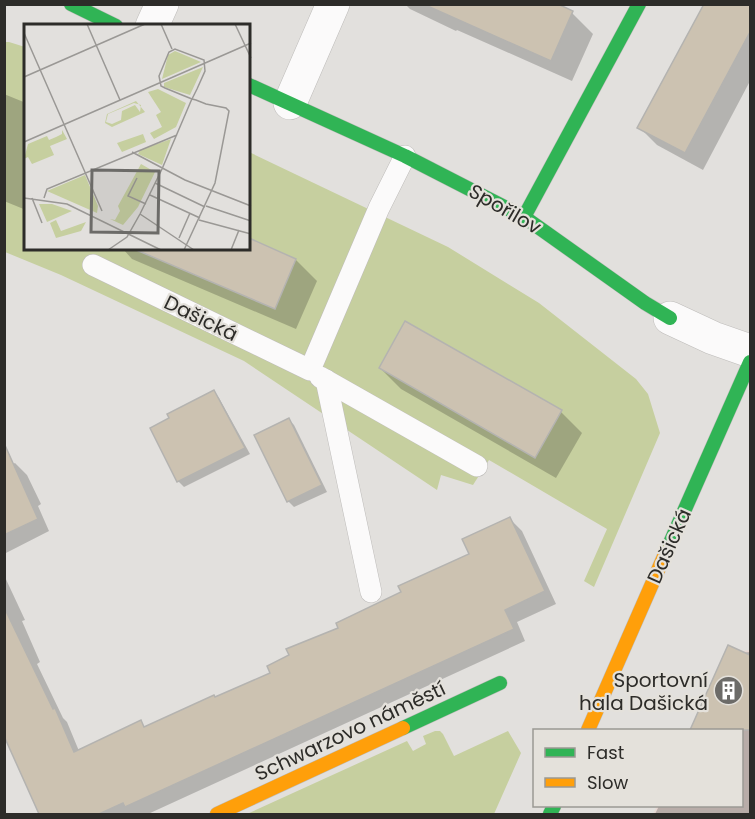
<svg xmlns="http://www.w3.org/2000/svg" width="755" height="819" font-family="Poppins,sans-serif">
<rect width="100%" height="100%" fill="#e2e0dd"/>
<path fill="#e7d8d3" d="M728,645L743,651L750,650V814H653L657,806H742V730H690Z"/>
<g fill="#c6cf9f">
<path d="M4,42H9L25,47L26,249H249V152L448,247L539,303L636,379L648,394L660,433L594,587L584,581L607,529L489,460L473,485L441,475L437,490L244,361L61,275L5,252Z"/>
<path d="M435,731H440L443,734L454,756L508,731L521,753L494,814H247L407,741L413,751L426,744L423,736Z"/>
</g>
<g fill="#0003">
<path d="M405,4H554L572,13L593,34L572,81L457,30L456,31L410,9Z"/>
<path d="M705,4H750V81L703,170L657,145L639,127Z"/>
<path d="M4,94L26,103V210L4,201Z"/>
<path d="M249,240L296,260L317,281L296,329L132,259L123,249H249Z"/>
<path d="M380,368L561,412L582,433L556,478L401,389Z"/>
<path d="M213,392L219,398L250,454L184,487L178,481Z"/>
<path d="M288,419L294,425L327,492L294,507L288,501Z"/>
<path d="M15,463L27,475L41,504L38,506L49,531L4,554V468Z"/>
<path d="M510,519L522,531L556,604L517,622L525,641L148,814H40L4,736V575L25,620L22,621L40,662L37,664L63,718L67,722L79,751L140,722L146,728L272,673L340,628L471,554Z"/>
<path d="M729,647L742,653L750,652V814H655L659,806H742V730H692Z"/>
</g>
<g fill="#ccc2b1" stroke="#b4b3b0" stroke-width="1.5">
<path d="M423,4H558L573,11L551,61Z"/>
<path d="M704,4H750V32L685,153L637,128Z"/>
<path d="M249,238L296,259L275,309L134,249H249Z"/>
<path d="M405,321L562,410L535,458L379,368Z"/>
<path d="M214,390L245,448L177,482L150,428L169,418L167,414Z"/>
<path d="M289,418L322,485L287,502L254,435Z"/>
<path d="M4,443L38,519L4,535Z"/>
<path d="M510,517L545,591L505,610L514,629L125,807L123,803L99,814H39L4,736V607L53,709L55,708L74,752L141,720L144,727L214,695L215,697L270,673L267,666L289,655L286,649L338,628L336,623L401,592L398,586L469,554L462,539Z"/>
<path d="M728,645L750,655V730H690Z"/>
</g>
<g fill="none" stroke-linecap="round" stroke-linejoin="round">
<defs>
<g id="lane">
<path d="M93,265L310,370L379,208L405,156"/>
<path d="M320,377L477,466"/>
<path d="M326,380L371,592"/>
</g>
<g id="street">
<path d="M152,26L162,4"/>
<path d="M290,103L333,4"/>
<path d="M670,318L713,338L750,351"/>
</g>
<g id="fast">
<path d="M71,4L116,26"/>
<path d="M249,85L405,156L524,217L645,303L670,318"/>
<path d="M524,217L639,4"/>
<path d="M666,552L750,362"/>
<path d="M403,728L500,683"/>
<path d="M550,814L554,806"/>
</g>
<g id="slow">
<path d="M588,730L666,552"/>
<path d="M217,814L403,728"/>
</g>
</defs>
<use href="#lane" stroke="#bebcba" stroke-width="22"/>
<use href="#street" stroke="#bebcba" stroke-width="34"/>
<use href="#fast" stroke="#bebcba" stroke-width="15"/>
<use href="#slow" stroke="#bebcba" stroke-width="15"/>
<use href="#lane" stroke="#fbfafa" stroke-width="21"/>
<use href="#street" stroke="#fbfafa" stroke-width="33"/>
<use href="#fast" stroke="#30b455" stroke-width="14"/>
<use href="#slow" stroke="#ff9f0a" stroke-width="14"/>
</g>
<defs>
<symbol id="building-disc" viewBox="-11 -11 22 22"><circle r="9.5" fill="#6c6b68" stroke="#e4e1db"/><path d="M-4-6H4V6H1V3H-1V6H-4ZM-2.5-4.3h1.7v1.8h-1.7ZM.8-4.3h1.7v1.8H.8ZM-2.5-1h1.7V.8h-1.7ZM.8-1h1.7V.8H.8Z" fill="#fff"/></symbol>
</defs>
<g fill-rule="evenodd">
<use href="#building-disc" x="712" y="674" width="33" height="33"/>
</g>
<g text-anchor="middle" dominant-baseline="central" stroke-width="4.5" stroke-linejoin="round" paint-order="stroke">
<g font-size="20" fill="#2d2c29" stroke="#e4e1db">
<text transform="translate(505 209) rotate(30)">Spořilov</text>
<text transform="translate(201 318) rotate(26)">Dašická</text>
<text transform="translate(669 546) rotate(-66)">Dašická</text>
<text transform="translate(350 731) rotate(-25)">Schwarzovo náměstí</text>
</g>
<g font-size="20" fill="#2d2c29" stroke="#e4e1db" text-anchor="end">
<text x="708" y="680">Sportovní<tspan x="708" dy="23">hala Dašická</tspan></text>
</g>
</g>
<g transform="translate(24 24)">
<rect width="226" height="226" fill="#e2e0dd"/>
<path d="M151,27L177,38L138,55L144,31ZM179,43L166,71L140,63V59ZM134,65L162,79L152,103L130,115L126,109L138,103L132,91L137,88L124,68ZM112,77L121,88L88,103L81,99L83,90ZM110,79L117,81L116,88L111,81L98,87L97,96L88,100L82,98L84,90ZM38,106L43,115L26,122L30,131L8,140L4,133L0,135L4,120L23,112L25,116L32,113L38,110ZM119,110L122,118L98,128L93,119ZM147,115L138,141L114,130L116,126ZM117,140L131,148L114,183L99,201L86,195L91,196L96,187L94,182ZM61,151L74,182L73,189L23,167ZM15,180H28L48,187L23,198ZM32,196L37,207L62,198L57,207L32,214L26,199Z" fill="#c6cf9f" fill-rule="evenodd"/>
<path fill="none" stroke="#9a9895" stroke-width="1.5" d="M63,0L96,76M137,0L148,25M211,0L227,34M0,9L78,187M0,53L121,0M0,118L227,19M108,128L161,156L227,182M113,154L104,172L122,180M131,159L181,183M126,171L176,194M0,174L43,180L137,226M8,174L18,199M20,174L23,165L153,111M182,182L227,197M116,190L170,226M175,196L227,210M155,214L166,189M84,226L103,213L116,190L138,145L167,77L173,65L181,47L180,36L151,25L145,28L135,52L137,62L141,64L158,71L168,75L172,76L182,80L202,84L205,87L191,159L160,226M207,226L215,206"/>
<path fill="#6c6b68" fill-opacity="0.15" stroke="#6c6b68" stroke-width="3" d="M68,146L135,147L134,209L67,208Z"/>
<rect width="226" height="226" fill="none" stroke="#2d2c29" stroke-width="3"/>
</g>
<rect width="755" height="819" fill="none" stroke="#2d2c29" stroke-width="12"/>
<rect x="533" y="729" width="210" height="78" fill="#e4e1db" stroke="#9b9994" stroke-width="1.5"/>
<rect x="545" y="748" width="30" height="9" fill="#30b455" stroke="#9b9994" stroke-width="1.5"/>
<text x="587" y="759" font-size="18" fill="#2d2c29">Fast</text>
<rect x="545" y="778" width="30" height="9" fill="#ff9f0a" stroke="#9b9994" stroke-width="1.5"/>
<text x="587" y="789" font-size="18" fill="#2d2c29">Slow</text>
</svg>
